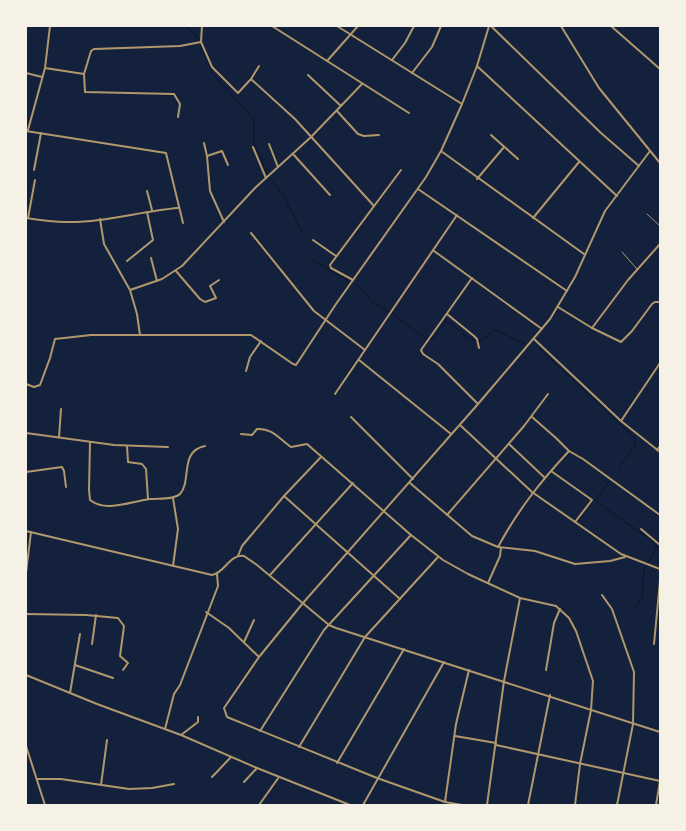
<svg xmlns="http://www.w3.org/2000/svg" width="686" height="831" font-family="'Zilla Slab',serif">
<rect width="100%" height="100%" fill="#14213d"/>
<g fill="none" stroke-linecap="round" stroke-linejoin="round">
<g stroke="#0b132b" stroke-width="1">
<path d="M185,26L196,35L213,74L254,120V143L267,173"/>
<path d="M270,178L283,195L303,234"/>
<path d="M312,260L349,281"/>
<path d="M354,284L361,288L373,303L389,312"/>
<path d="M394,315L428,340L433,338L446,321C456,326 471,345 482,340C487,338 490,333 494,330L526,344"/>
<path d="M536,345L635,438V445L619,467"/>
<path d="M609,481L595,501L653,541L657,547L644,569L642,598L633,610"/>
</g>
<g stroke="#b1986c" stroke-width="1">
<path d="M647,214L660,226"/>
<path d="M622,252L637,269"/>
</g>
<g stroke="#b1986c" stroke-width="2">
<path d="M272,26L409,113"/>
<path d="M491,26L601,133L639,166"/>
<path d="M611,26L660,69"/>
<path d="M201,42L202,26"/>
<path d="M392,60L405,43L414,26"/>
<path d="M327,61L358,26"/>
<path d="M477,66L617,196"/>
<path d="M45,68L84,74"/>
<path d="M26,73L42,77"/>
<path d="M412,73L432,47L441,26"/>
<path d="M308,75L341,106"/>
<path d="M251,79L295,119L374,206"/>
<path d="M337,111L358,134L364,136L379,135"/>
<path d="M178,117L180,104L174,94L85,92L84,74L91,51L94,49L180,46L201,42L212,67L238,93L251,79L259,66"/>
<path d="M28,130L45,68L50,26"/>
<path d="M26,131L166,153L183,223"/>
<path d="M491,135L518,159"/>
<path d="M204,143L207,156L210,191L224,222"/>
<path d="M269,144L278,167"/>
<path d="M253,147L266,178"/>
<path d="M441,151L584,254"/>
<path d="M293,154L330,195"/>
<path d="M207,156L222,151L228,165"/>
<path d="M34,170L41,133"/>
<path d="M477,179L504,147"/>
<path d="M418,189L567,291"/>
<path d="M147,191L152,210"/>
<path d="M26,218C39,220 53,222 66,222C103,223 141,211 178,208"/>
<path d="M28,218L35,180"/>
<path d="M533,218L579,162"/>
<path d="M100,219L104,244L130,290L137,314L140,335"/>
<path d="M251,233L314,311L365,350"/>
<path d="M313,240L336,256"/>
<path d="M434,251L542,329"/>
<path d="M151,258L157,281"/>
<path d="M127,261L153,240L147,212"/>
<path d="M176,271L200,299L205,302L216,298L210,286L219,280"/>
<path d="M472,278L421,350L423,354L438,364L478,404"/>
<path d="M353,280L331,268L330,265L401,170"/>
<path d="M130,290L162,279L182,266L255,188L311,137L362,84"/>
<path d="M558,307L592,328L621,342L632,331L652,304L655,302H660"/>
<path d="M447,314L474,336L477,339L479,348"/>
<path d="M592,328L628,280L660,244"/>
<path d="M534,339L621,421L660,452"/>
<path d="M359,360L451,434"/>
<path d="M246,371L250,357L261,341"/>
<path d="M26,384L34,387L40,385L50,358L55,339L91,335H251L293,364L296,365L336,304L426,177L441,151L462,104"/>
<path d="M335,394L457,215"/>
<path d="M351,417L413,479"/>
<path d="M532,417L556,438L569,451L583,459L660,515"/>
<path d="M621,421L660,363"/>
<path d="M460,425L532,492L621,554L660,569"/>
<path d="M26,433L114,445L168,447"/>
<path d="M241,434L252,435L257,429C273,428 279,439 291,447L307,444L411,535L443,560L468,574L520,598L556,606L569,618L576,631L593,681L591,710L580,764L575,805"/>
<path d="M59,437L61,409"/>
<path d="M90,442L89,490L90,500C106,513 132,501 150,499C159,498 173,500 180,494C192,481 179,451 205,446"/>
<path d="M509,444L544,477"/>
<path d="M127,446L128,462L142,464L146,469L148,499"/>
<path d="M657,450L660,446"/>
<path d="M551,471L592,500L575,522"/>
<path d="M26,472L62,467L64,471L66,487"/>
<path d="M410,483L472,536L498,547L535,551L575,564L610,561L625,557"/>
<path d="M284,496L400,599"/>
<path d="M173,498L178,529L173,566"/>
<path d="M447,515L524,426L548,394"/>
<path d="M641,529L660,545"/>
<path d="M26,531L212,575C225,573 229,554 244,556L257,565L329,625L336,628L660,732"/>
<path d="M498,547C518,510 540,482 569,451"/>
<path d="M238,556L242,546L284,496L321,457"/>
<path d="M26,573L31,532"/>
<path d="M270,575L353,483"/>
<path d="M488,583L500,556L501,548"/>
<path d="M602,595L612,609L634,672L633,724L617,805"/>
<path d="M206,612L229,628L259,657"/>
<path d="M26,614L86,615L118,618L124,626L120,656L128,663L123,670"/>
<path d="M244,642L254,620"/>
<path d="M92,644L96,615"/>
<path d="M654,644L660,581"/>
<path d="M75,665L113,678"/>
<path d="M546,670L554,623L560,609"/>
<path d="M26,675L97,704L181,735L257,768L350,805"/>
<path d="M70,693L80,634"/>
<path d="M165,729L174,694L180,685L218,586L217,574"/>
<path d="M260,731L324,630L411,535"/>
<path d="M181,735L198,722V717"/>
<path d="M455,736L496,743"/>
<path d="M496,745L660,781"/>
<path d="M299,747L365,637L438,557"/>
<path d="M337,763L404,649"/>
<path d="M212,777L231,757"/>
<path d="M37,779H61L129,789L152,788L174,784"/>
<path d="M244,782L257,768"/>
<path d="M101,785L107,740"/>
<path d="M445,802L456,724L469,670"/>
<path d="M259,805L279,777"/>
<path d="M363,805L444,662"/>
<path d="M462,805L445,802L377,778L227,717L224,708L259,657L303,603L478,404L550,319L575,277L605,211L650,151"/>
<path d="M487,805L504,681L520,598"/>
<path d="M528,805L550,695"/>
<path d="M656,805L660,781"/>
</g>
<g stroke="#b1986c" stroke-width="2">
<path d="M337,26L462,104L477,66L489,26"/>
<path d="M561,26L599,88L660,163"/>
<path d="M26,746L45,805"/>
</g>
</g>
<rect width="686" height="831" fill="none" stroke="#f6f1e7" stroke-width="54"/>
</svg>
